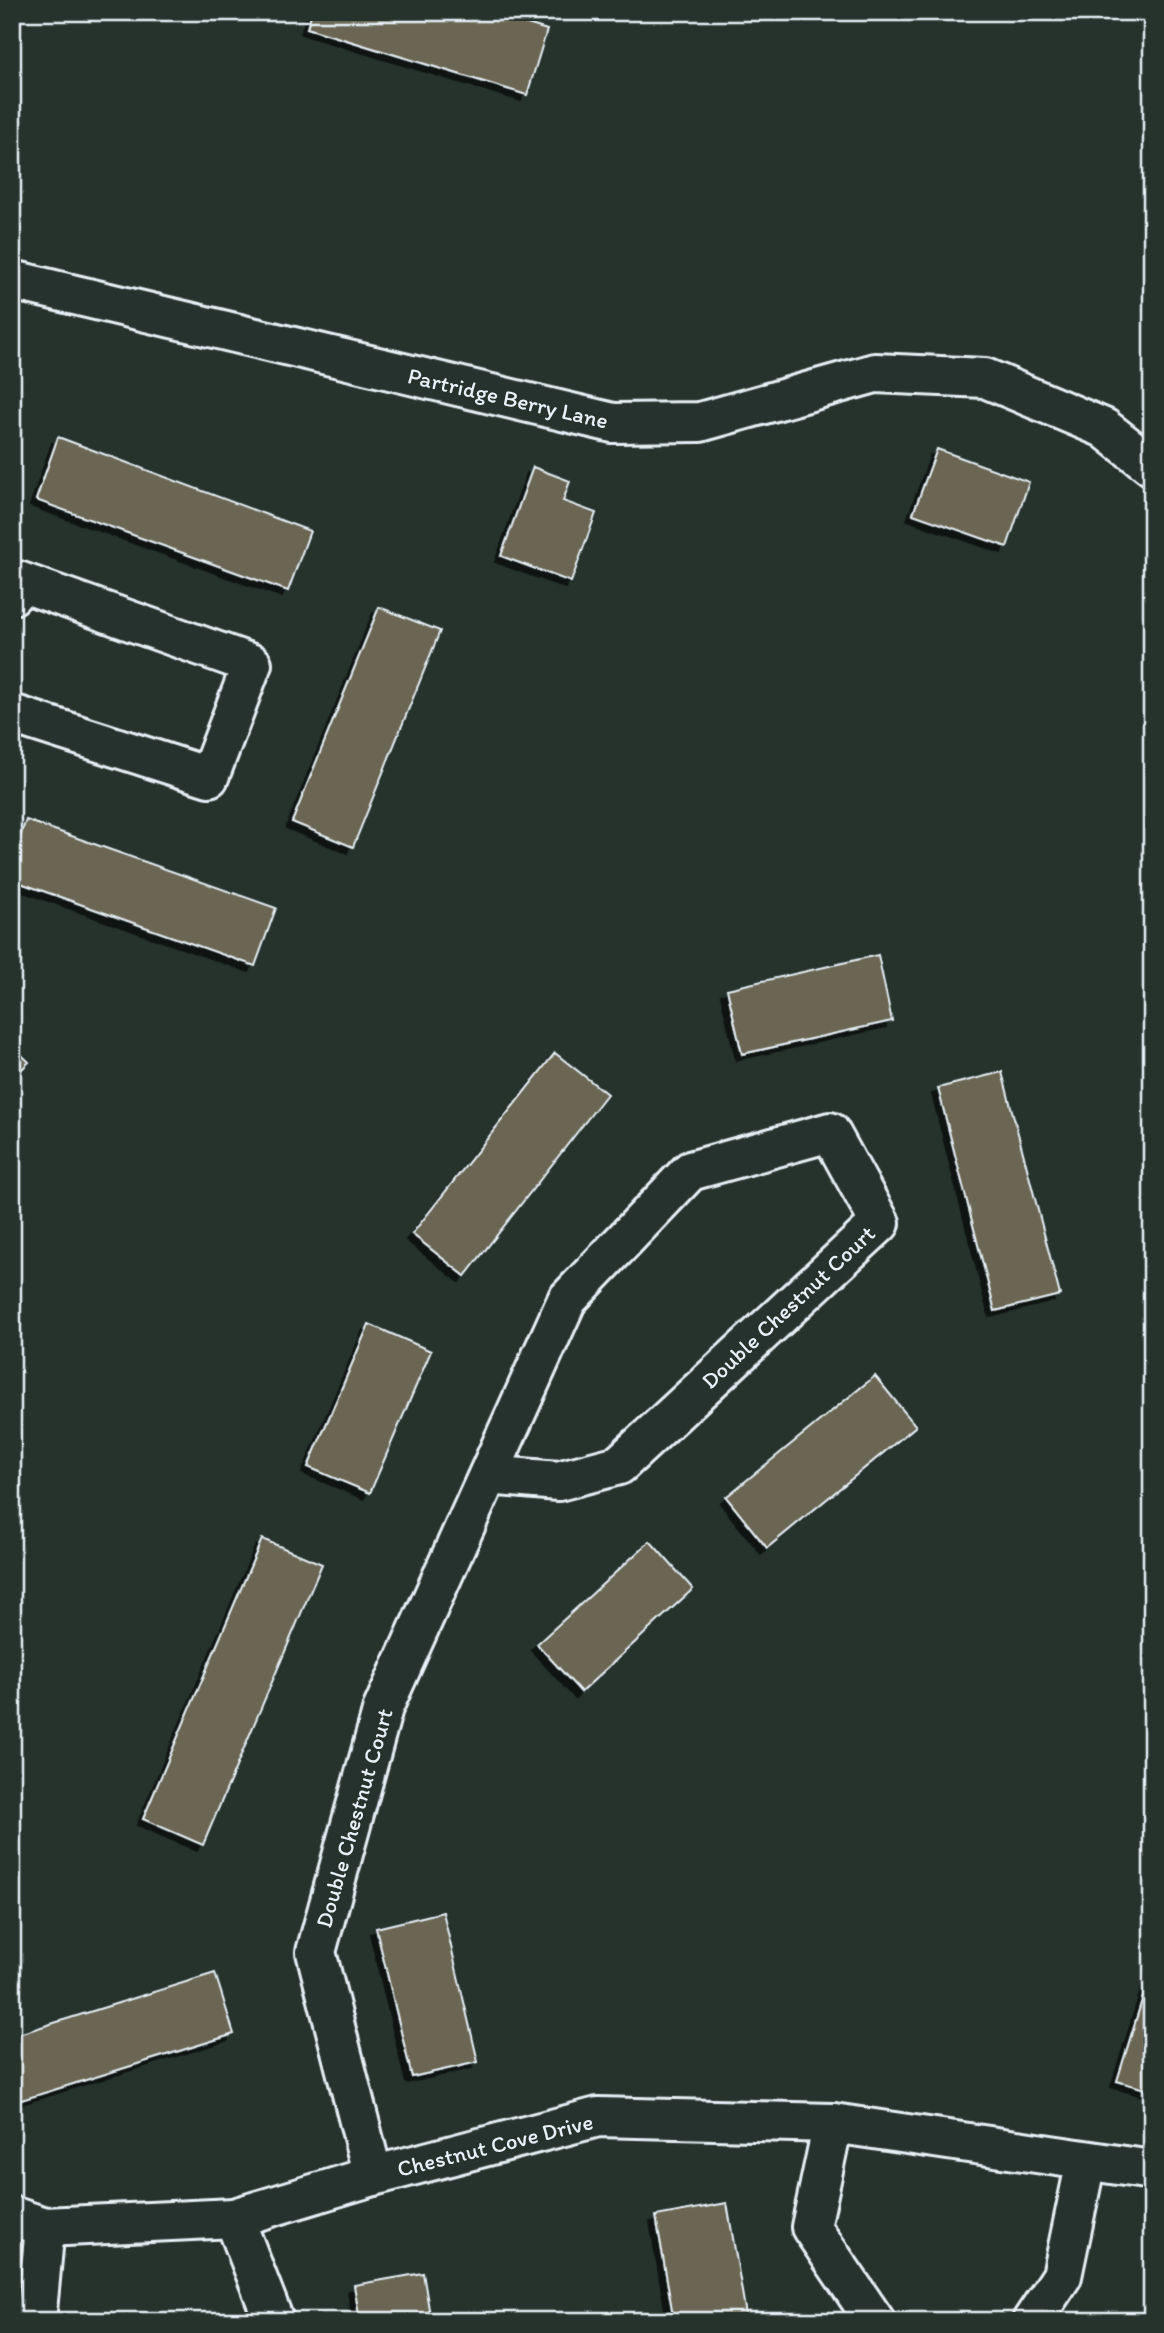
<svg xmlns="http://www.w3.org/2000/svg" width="1164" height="2333" font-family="Itim,sans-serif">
<defs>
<filter id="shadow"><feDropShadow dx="-6" dy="6" stdDeviation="0" flood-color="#0009"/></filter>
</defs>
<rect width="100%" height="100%" fill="#26332d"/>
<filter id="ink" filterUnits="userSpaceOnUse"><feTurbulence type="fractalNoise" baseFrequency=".0143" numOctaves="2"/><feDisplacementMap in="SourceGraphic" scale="14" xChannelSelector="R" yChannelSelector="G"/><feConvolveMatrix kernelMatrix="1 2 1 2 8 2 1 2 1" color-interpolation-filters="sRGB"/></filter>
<g filter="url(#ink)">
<g fill="#6a6652" stroke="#e8f1f8" stroke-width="2" filter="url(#shadow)">
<path d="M312,12H488L547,30L527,95L307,28Z"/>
<path d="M58,437L310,531L288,591L36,500Z"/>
<path d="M937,449L1029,482L1007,547L913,514Z"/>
<path d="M533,467L570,481L563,501L596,513L571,582L501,556Z"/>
<path d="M379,607L440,631L353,847L292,822Z"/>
<path d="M26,820L276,908L255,966L12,880V859Z"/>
<path d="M878,955L892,1021L742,1054L727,989Z"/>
<path d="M12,1046L29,1062L12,1079Z"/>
<path d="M555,1053L607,1094L465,1276L412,1234Z"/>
<path d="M1002,1072L1060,1295L995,1311L938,1088Z"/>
<path d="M369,1324L431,1351L370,1493L308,1467Z"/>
<path d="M875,1376L916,1426L767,1548L726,1497Z"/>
<path d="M262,1539L322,1564L203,1845L143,1819Z"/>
<path d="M650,1541L693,1589L581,1692L537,1644Z"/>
<path d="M443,1912L478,2062L412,2077L376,1928Z"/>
<path d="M1152,1968V2091L1117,2081Z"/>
<path d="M215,1973L234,2034L12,2103V2036Z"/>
<path d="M727,2203L747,2321H674L656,2216Z"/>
<path d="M423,2273L431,2321H360L354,2285Z"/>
</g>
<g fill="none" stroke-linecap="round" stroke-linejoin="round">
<defs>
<g id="minor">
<path d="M12,280L613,423L700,422L875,373L985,378L1104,428L1152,466"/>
<path d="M12,595L18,581L252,664L209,777L12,714"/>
<path d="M833,2123L811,2227L875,2321"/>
<path d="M373,2176L316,1952L383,1708L567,1300L690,1171L830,1132L880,1223L619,1465L558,1481L488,1475"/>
<path d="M12,2216L45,2227L234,2218L373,2176L598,2117L833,2123L1152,2170"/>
<path d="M234,2218L274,2321"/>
<path d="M36,2321L45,2227"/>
<path d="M1032,2321L1062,2276L1086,2161"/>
</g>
</defs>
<use href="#minor" stroke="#e8f1f8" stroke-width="44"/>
<use href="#minor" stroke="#26332d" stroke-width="38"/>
</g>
</g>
<g text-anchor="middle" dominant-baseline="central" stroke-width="5" stroke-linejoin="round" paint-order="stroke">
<g font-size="23" fill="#e8f1f8" stroke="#26332d">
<text transform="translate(508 398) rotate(13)">Partridge Berry Lane</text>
<text transform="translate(788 1307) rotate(-43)">Double Chestnut Court</text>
<text transform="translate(354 1818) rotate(-74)">Double Chestnut Court</text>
<text transform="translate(495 2145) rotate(-14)">Chestnut Cove Drive</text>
</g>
</g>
<rect width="1164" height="2333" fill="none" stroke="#26332d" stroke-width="42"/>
<rect x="21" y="21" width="1122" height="2291" fill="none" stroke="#e8f1f8" stroke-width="2.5" filter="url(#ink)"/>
</svg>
